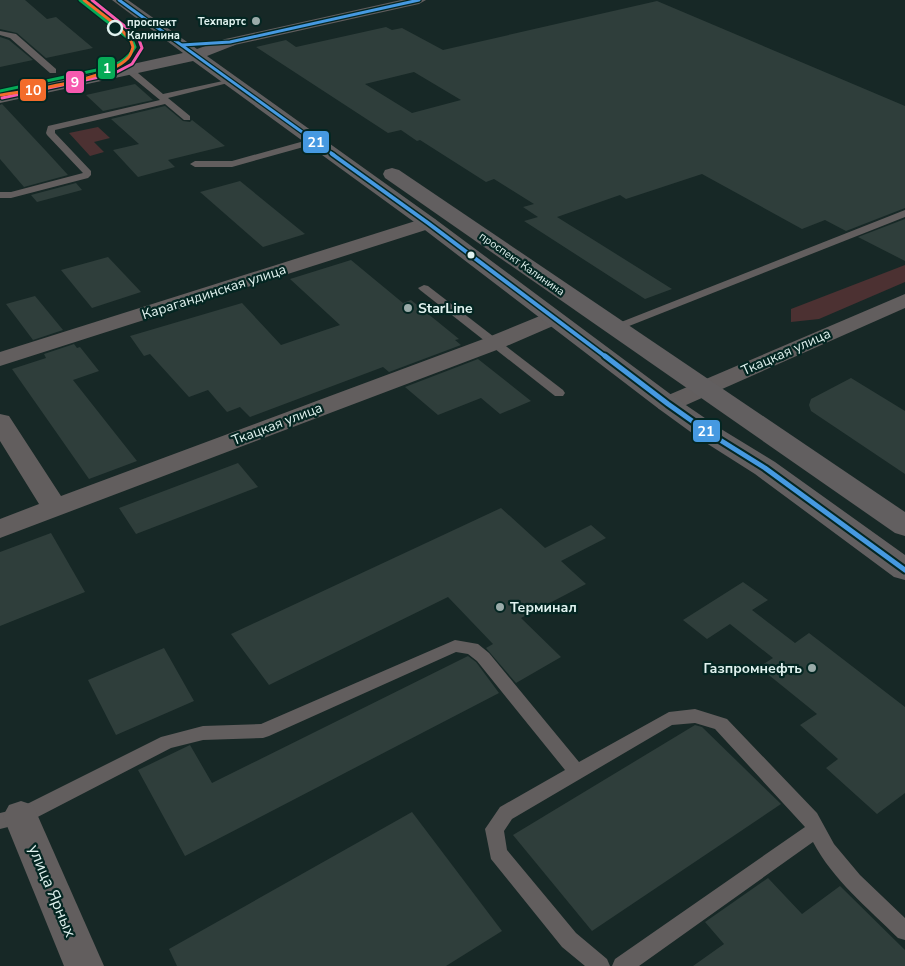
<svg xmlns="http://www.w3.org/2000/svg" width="905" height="966" font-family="'Nunito Sans',sans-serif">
<rect width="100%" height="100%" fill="#172826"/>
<g fill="#4c3132">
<path d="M98,127L110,138L94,142L104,152L90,156L69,133Z"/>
<path d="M905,265V282L819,319L791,322V309Z"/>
</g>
<g fill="#2f3e3b" fill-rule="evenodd">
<path d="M0,0H25L47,19L56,17L93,48L46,58L17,33L0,29Z"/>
<path d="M657,1L905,106V208L846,231L825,220L802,229L702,174L626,199L620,195L557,217L672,289L645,299L524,221L538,217L523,207L534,204L494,179L486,182L420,140L417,141L401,130L388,133L256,47L286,40L296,47L386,27L392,30L402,28L443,50ZM414,72L461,100L412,113L365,84Z"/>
<path d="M0,37L9,40L33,60L0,67Z"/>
<path d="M135,84L153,100L103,111L86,95Z"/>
<path d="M2,104L46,151L68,175L24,187L0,159V105Z"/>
<path d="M165,106L183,121L190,122L192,120L225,146L168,160L175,167L138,177L113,150L139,144L111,119Z"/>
<path d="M240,181L305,234L263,247L200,192Z"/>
<path d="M76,183L82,190L37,202L31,195Z"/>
<path d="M905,219V261L858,237Z"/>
<path d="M108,257L141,292L92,308L61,270Z"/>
<path d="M351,260L403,303L411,300L459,339L455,340L461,345L389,372L383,367L250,417L240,407L227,412L208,390L189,397L150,354L144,356L130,336L242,303L281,345L340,325L290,279Z"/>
<path d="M35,296L63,330L33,340L6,304Z"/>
<path d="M74,344L77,348L80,347L99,371L73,380L137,461L89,479L12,369L46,358L44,354Z"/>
<path d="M478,359L531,401L500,414L481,398L438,415L405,387Z"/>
<path d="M851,378L905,411V474L811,411L809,405L811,399Z"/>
<path d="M238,463L258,487L136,534L119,508Z"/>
<path d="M501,508L545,548L591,525L606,538L561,561L586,584L521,618L561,657L516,683L486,648L493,644L448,597L269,685L231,634Z"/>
<path d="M51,533L85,592L0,626V552Z"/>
<path d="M743,582L768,600L752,610L795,643L809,633L905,707V793L877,814L826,768L838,759L800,725L817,714L759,667L773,658L730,624L707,639L683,620Z"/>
<path d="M164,648L194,701L116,735L88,680Z"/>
<path d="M468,656L476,662L499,693L185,856L138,770L190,745L212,783Z"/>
<path d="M695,725L702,727L781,804L592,931L513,835Z"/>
<path d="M412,812L502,931L446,966H177L169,949Z"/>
<path d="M768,878L802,914L840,886L905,950V966H693L724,944L705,922Z"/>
</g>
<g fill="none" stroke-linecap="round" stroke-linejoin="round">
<g fill="#625e5e" fill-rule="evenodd">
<path d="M0,31L16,34L56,69V73H50L10,38L0,35Z"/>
<path d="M126,68H132L163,94L232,79L236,81L168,98L190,116V120H184L165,104L55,130V133L91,171V175L88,178L11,198H0V192H11L83,173L47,135L46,133L48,126L160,100L126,72Z"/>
<path d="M315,138L319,141L318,143L232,167H195L190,164L195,161H232Z"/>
<path d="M905,210V217L619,330H611L609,328L611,326Z"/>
<path d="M424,285L428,286L563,390L565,393L563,396H555L420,290L418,288Z"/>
<path d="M455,640L478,644L489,653L579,762L669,712L695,709L727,719L817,813L834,844L860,875L905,918V940L898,938C868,908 833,880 813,842L639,966H612L615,959L805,827L715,729L695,723L672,725L512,819L504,831L507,850L576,933L607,959L610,966H585L562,947L491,859L485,829L500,807L565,770L477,661L468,654L456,652L269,736L263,738L203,740L171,748L28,822L0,829V813L17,809L161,737L203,726L261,724Z"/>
</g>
<g fill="#625e5e" fill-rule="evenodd">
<path d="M401,0H426L419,4L230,46L225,45L223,42L225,39L230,38Z"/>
<path d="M428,217L435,219L438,223L435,227L0,366V352Z"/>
<path d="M905,294V308L677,409L668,411L659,409L656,404L659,399Z"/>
<path d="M552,311L560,313L563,318L560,323L502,348L0,538V519L39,504L0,441V414L9,416L61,496L486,338Z"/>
<path d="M21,801L33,805L104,966H64L3,816L9,805Z"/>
</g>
<g fill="#625f60" fill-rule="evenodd">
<path d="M112,0H128L197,49L225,39H235L238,42L235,45L207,56L435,219L677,399L721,429L775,462L905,555V580L894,577L755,474L703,441L659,409L421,227L193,61L0,103V93L183,53Z"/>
<path d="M392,168L399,170L905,512V536L895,533L385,178L383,174L385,170Z"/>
</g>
<defs>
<g id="bus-1-far2">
<path d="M119,0L334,155"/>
<path d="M182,45L230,42L419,0"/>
</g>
<path id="bus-1-far1" d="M332,154L428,223L606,357"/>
<path id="bus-1" d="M605,356L668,404L712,435L765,468L905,570"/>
</defs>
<use href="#bus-1-far2" stroke="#042622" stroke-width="5.5"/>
<use href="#bus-1-far1" stroke="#042622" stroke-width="7"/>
<use href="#bus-1" stroke="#042622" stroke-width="9"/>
<use href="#bus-1-far2" stroke="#4699e1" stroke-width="3"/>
<use href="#bus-1-far1" stroke="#4699e1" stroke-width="4"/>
<use href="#bus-1" stroke="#4699e1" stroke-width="5"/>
<defs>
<path id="tram-1" d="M0,91L106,68C119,64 128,59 135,47L133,42L80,0"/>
<path id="tram-2" d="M2,98L113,74L132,64L142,48L138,37L92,0"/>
<path id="tram-3" d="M1,95C31,90 108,80 128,58C131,55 132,50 133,47L131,41L120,28L84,0"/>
</defs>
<use href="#tram-1" stroke="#042622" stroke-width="5.5"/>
<use href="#tram-2" stroke="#042622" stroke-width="5.5"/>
<use href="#tram-3" stroke="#042622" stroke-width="5.5"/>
<use href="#tram-1" stroke="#06aa56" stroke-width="3"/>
<use href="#tram-2" stroke="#f75aaf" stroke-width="3"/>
<use href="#tram-3" stroke="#f36c2b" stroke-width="3"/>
</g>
<g fill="#9aaba9" stroke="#042622" stroke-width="2">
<circle cx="256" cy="21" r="5"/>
<circle cx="408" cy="308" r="5"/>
<circle cx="500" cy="607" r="5"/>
<circle cx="812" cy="668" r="5"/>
</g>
<circle fill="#042622" stroke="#e0f2ef" stroke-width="2.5" cx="115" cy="28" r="7"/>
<circle fill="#e0f2ef" stroke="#042622" stroke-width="2" cx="471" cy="255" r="4.5"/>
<g text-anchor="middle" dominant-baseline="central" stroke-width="4.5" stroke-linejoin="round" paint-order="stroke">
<g font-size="11" font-weight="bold" fill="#e0f2ef" stroke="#042622" text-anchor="end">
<text x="246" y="21">Техпартс</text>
</g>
<g font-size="11" font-weight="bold" fill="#e0f2ef" stroke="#042622" text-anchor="start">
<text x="127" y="22">проспект<tspan x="127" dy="13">Калинина</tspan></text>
</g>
<g font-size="11" fill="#e0f2ef" stroke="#042622">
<text transform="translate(522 264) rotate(35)">проспект Калинина</text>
</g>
<g font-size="14" fill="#e0f2ef" stroke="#042622">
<text transform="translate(214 292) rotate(-18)">Карагандинская улица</text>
<text transform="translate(786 352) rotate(-24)">Ткацкая улица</text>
<text transform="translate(277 424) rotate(-21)">Ткацкая улица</text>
</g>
<g font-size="14" font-weight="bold" fill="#e0f2ef" stroke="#042622" text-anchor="start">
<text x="418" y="308">StarLine</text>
<text x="510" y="607">Терминал</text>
<text x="802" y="668" text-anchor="end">Газпромнефть</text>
</g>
<g font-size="16" fill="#e0f2ef" stroke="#042622">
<text transform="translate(52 891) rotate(67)">улица Ярных</text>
</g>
</g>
<g stroke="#042622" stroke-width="2">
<rect x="97" y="56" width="19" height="24" rx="5" fill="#06aa56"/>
<rect x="65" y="70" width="20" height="24" rx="5" fill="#f75aaf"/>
<rect x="19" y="78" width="28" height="24" rx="5" fill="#f36c2b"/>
<rect x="302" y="130" width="28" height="24" rx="5" fill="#4699e1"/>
<rect x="692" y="419" width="29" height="24" rx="5" fill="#4699e1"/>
</g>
<g font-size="14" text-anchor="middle" font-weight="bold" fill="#fff">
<text x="107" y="73">1</text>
<text x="75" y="87">9</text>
<text x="33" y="95">10</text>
<text x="316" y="147">21</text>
<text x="706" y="436">21</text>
</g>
</svg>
